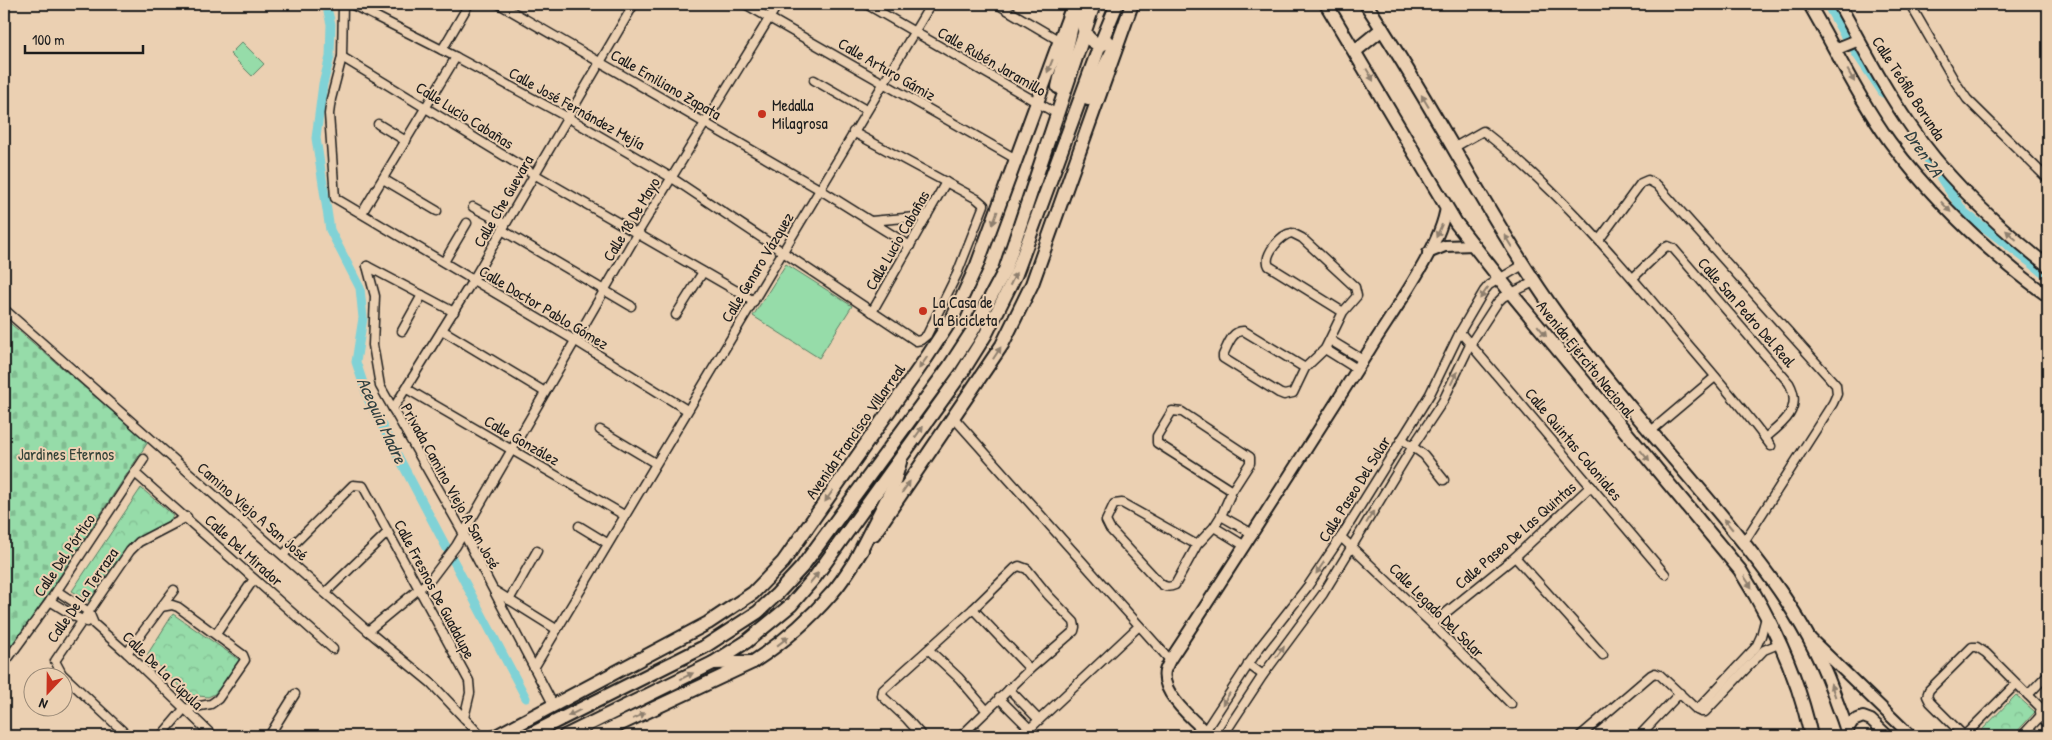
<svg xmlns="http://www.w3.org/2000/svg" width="2052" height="740" font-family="'Patrick Hand',sans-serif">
<defs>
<pattern id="forest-crowns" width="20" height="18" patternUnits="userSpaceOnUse" patternTransform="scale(1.25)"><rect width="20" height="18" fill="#96dca9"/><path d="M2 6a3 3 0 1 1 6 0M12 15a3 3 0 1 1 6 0" fill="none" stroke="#81bc91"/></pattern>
<pattern id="cemetery-stones" width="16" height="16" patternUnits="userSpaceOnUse" patternTransform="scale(1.25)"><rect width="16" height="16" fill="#96dca9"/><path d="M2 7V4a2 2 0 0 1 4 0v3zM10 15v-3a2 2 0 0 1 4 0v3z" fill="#81bc91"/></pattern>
</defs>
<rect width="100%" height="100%" fill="#ebd0b2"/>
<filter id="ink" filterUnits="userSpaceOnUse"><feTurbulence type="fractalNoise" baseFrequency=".02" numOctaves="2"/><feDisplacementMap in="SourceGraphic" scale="10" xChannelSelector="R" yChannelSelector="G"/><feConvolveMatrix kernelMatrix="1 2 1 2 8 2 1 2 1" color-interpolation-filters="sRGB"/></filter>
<g filter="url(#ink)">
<g fill="url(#forest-crowns)" stroke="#597c62">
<path d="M141,488L173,515L170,521C125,540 115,563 89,601L72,591Z"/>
<path d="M173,614L241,661L223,690L208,697L189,695L147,655Z"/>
<path d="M2016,695L2035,712L2013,736H1976Z"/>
</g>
<path fill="url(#cemetery-stones)" stroke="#597c62" d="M4,318L148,442L4,661Z"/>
<g fill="#96dca9" stroke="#597c62">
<path d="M242,42L264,64L252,76L230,54Z"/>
<path d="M786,264L852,306L819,358L753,316Z"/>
</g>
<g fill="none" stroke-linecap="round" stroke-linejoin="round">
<g stroke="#80d2d6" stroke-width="9">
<path d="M326,4L331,24L330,57L323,84L316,138L330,230L360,288L363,318L356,362L369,401L526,698"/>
<path d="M1827,4L1847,40L1883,93"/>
<path d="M1918,145L1964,212L2048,276"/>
</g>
<defs>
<g id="minor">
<path d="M343,4L342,57L331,99L329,114L335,198L576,341L687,410"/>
<path d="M351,4L456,57L567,117L672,178L916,341L921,340L927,335L957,274L984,205L977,199L853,132"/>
<path d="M499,4L819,189L910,246"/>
<path d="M745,4L1016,159"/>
<path d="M866,4L1052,111"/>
<path d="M997,4L1060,41"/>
<path d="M1910,4L1954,80L1967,99L2048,179"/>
<path d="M442,50L469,4"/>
<path d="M342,57L534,174L754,301"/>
<path d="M814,80L866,110"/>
<path d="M378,124L406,141"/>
<path d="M1453,148L1483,131C1557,189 1620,262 1680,335C1711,371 1743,408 1771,446"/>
<path d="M383,179L437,211"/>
<path d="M473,207L505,224"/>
<path d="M362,213L456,57"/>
<path d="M871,221L927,216"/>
<path d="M502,230L631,306"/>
<path d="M1599,240L1641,183L1648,180L1657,185L1836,385L1837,394L1833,403L1744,542"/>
<path d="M444,262L467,223"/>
<path d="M367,266L375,296L373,345L380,386L464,534L554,706"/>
<path d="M367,266L454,312"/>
<path d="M1633,278L1664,248L1668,246L1673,248L1789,383C1803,408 1784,423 1765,438"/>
<path d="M4,309L368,631L431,683L481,736"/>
<path d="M872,312L946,182"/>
<path d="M676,315L703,272"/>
<path d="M442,330L545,392"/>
<path d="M402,331L422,295"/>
<path d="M1460,332L1665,574"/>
<path d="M1330,340L1363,360"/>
<path d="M1325,349L1357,369"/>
<path d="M1305,368L1244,331C1232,330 1228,345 1223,355V358L1279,393L1284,395L1293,393L1305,368L1325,349L1343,312L1357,296L1355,287L1302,238L1292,233C1281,234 1263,255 1269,266L1343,312"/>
<path d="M407,389L624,515"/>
<path d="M393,409L473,280L634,4"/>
<path d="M954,418L1170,660"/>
<path d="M600,430L655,463"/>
<path d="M1651,431L1715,377"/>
<path d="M1402,439L1424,455L1444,480"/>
<path d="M135,473L333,649"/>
<path d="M1221,516L1253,534"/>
<path d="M579,526L607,543"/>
<path d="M1214,527L1245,546"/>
<path d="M1341,537L1432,624L1511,704"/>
<path d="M1197,545L1122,503L1114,504L1106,521L1110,529L1159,582C1164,587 1168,588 1175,585L1197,545L1214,527L1221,516L1232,491L1250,463V457L1182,412L1172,411L1157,436V443L1232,491"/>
<path d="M283,555L353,485L363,486L469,681L470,693L464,718"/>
<path d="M1515,557L1603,655"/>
<path d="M57,591L89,612L94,624L127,653L213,736"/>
<path d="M495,591L556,629"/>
<path d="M325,593L388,532"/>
<path d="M509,600L537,551"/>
<path d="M50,601L76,617L87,622"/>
<path d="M973,609L1030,669"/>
<path d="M1432,624L1515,557L1591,486"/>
<path d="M368,631L431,579L456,546L637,234L778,4"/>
<path d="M216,634L254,579"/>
<path d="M929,650L959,678L987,711"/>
<path d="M127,653L174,590"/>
<path d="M4,664L50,601L144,459"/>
<path d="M1248,664L1263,675"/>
<path d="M534,668L931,4"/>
<path d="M1009,689L1039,720"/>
<path d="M2028,695L2048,674"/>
<path d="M999,698L1030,729"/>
<path d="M1697,710L1756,647L1761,636L1766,617"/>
<path d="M2040,712L2041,717L2048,724"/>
<path d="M1205,731L1260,647L1308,586L1341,537L1430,394L1460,332L1484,291L1489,285L1523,265"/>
<path d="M128,736L62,674L55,661L130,551L139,542L187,517"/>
<path d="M161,736L184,709L211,704L218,699L245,660L243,655L178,607L172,605L161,607"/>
<path d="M269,736L295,694"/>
<path d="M922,736L907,719L882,696L883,690L973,609L1015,568L1019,566L1027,569L1048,595L1074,622L1075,627L1074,631L1030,669L961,736"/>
<path d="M1022,736L1139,626"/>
<path d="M1223,736L1263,675L1323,594L1413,446L1443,401L1471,343L1497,303L1503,297L1534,282"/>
<path d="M1580,736L1651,675L1655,673L1660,675L1697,710L1701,712H1705L1764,650L1781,643"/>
<path d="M1639,736L1680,693"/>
<path d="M1964,736L1930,702L1927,696L1929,690L1972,647H1977L1986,653L2039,706L2048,712"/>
<path d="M1964,736L2016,684"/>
<path d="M2022,736L2046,710"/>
</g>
<g id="tertiary">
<path d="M1428,253L1445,246L1474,245"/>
<path d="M1810,638L1911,736"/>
<path d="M1847,731L1853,721L1863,717L1871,720L1888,736"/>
<path d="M1210,736C1196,722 1160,694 1165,671C1166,668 1168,664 1170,660C1238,557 1304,453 1370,349C1392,313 1441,247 1446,207"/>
</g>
<g id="secondary">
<path d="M1809,4C1836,50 1859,99 1890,142C1934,201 1989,253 2048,296"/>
<path d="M1839,4C1862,45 1883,87 1910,125C1947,179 1997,226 2048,266"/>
<path d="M1836,49L1858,40"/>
</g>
<g id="primary">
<path d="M1080,4C1083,22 1080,38 1100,45L1109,42"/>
<path d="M1326,4L1456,223L1511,293L1740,570C1773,622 1798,676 1811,736"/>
<path d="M1366,4C1435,107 1488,219 1561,320C1609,386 1664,446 1716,509C1766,569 1812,627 1837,703C1841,714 1846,725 1848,736"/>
<path d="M1355,51L1382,29"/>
<path d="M874,534L1002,345L1032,284L1132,4"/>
<path d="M496,736L708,623L753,593L783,562L927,357L953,317L977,265L1070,13"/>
<path d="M595,736L753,662C782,643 808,621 831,594C843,581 852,565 862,550"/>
</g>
<g id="trunk">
<path d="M1058,87L1077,4"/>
<path d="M1088,99L1116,44"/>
<path d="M856,559L892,489L900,462"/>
<path d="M713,663L753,662"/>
<path d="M527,736L704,647L758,612L777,594L802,567L949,367L973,330L1005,270L1094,4"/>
<path d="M565,736L713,663L746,642L791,605L815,577L961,374L986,334L1016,274L1100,45L1117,4"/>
</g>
</defs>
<use href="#minor" stroke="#1c1c1c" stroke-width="11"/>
<use href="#tertiary" stroke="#1c1c1c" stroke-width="14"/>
<use href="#secondary" stroke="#1c1c1c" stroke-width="15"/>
<use href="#primary" stroke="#1c1c1c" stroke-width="16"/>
<use href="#trunk" stroke="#1c1c1c" stroke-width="16"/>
<use href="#minor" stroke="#ebd0b2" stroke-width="8"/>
<use href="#tertiary" stroke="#ebd0b2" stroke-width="10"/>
<use href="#secondary" stroke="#ebd0b2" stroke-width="11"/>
<use href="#primary" stroke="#ebd0b2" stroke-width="12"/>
<use href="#trunk" stroke="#ebd0b2" stroke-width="12"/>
</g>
<defs><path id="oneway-solid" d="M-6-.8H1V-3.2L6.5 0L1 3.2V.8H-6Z" transform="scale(1.25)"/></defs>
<g fill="#8e7f6e">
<use href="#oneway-solid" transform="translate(1050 66) rotate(112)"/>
<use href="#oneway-solid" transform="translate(1370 75) rotate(60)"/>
<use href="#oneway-solid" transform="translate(1851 76) rotate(61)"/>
<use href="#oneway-solid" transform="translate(1425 101) rotate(-121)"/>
<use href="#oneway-solid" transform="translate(1946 207) rotate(47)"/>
<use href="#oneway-solid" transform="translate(995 218) rotate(110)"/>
<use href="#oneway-solid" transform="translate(1439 231) rotate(114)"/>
<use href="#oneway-solid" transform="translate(2011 235) rotate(-138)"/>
<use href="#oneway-solid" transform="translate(1508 241) rotate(-122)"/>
<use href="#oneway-solid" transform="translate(1013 279) rotate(-64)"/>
<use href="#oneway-solid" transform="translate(1484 293) rotate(125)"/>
<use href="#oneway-solid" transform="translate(1542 331) rotate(51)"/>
<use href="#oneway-solid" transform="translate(997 353) rotate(-57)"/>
<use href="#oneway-solid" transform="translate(923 363) rotate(125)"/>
<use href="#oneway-solid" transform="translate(1454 378) rotate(-64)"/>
<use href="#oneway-solid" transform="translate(919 432) rotate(-54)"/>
<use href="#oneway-solid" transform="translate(1645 456) rotate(51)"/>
<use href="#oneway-solid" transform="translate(906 487) rotate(-55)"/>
<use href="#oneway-solid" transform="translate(829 496) rotate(125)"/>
<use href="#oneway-solid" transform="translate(1370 517) rotate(-59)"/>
<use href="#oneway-solid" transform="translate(1728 524) rotate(-130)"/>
<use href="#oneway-solid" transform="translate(1320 568) rotate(124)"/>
<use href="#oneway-solid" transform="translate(814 578) rotate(-51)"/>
<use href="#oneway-solid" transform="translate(1748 582) rotate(57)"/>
<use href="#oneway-solid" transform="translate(783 641) rotate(-38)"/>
<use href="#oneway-solid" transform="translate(1280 652) rotate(-53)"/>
<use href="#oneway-solid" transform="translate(687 676) rotate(-26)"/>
<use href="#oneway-solid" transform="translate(1833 690) rotate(-109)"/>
<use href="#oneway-solid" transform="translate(1226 699) rotate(122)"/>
<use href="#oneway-solid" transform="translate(574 713) rotate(153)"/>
<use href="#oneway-solid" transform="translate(639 716) rotate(-25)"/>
</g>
</g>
<g fill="#c8321e" stroke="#ebd0b2" stroke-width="2">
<circle cx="762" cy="114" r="5"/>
<circle cx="923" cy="311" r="5"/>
</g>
<g text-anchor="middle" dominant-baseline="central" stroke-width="4" stroke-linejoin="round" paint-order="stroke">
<g font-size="16" fill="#1c1c1c" stroke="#ebd0b2">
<text transform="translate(992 61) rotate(30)">Calle Rubén Jaramillo</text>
<text transform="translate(887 69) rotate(30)">Calle Arturo Gámiz</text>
<text transform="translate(666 84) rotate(30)">Calle Emiliano Zapata</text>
<text transform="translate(1909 88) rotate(57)">Calle Teófilo Borunda</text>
<text transform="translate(577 108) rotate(29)">Calle José Fernández Mejía</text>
<text transform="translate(465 115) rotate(32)">Calle Lucio Cabañas</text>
<text transform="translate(503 201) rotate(-60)">Calle Che Guevara</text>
<text transform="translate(631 219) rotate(-59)">Calle 18 De Mayo</text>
<text transform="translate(897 240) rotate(-60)">Calle Lucio Cabañas</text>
<text transform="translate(757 267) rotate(-59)">Calle Genaro Vázquez</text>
<text transform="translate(544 307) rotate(31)">Calle Doctor Pablo Gómez</text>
<text transform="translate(1747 312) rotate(49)">Calle San Pedro Del Real</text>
<text transform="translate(1586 359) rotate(51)">Avenida Ejército Nacional</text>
<text transform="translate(855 431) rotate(-55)">Avenida Francisco Villarreal</text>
<text transform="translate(522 440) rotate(30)">Calle González</text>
<text transform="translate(1574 444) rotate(50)">Calle Quintas Coloniales</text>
<text transform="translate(451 486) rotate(61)">Privada Camino Viejo A San José</text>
<text transform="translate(1354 489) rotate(-58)">Calle Paseo Del Solar</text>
<text transform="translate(253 511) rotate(41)">Camino Viejo A San José</text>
<text transform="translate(1515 535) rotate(-41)">Calle Paseo De Las Quintas</text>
<text transform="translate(244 550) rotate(42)">Calle Del Mirador</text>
<text transform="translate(64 555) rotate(-56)">Calle Del Pórtico</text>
<text transform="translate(435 589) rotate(62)">Calle Fresnos De Guadalupe</text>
<text transform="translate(82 595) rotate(-55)">Calle De La Terraza</text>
<text transform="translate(1437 610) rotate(45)">Calle Legado Del Solar</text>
<text transform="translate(163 670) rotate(44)">Calle De La Cúpula</text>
</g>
<g font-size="16" fill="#1c1c1c" stroke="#ebd0b2" text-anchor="start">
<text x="772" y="105">Medalla<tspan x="772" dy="18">Milagrosa</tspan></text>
<text x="933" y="302">La Casa de<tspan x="933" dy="18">la Bicicleta</tspan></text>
</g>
<g font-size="16" fill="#344238" stroke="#ebd0b2">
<text x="66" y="454">Jardines Eternos</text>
</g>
<g font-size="18" font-style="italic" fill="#304041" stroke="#ebd0b2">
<text transform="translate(1924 153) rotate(56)">Dren 2A</text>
<text transform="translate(382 420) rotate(65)">Acequia Madre</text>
</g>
</g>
<rect width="2052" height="740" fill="none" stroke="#ebd0b2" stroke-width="20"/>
<rect x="10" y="10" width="2032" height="720" fill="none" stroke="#1c1c1c" stroke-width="2" filter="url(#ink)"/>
<g transform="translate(48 692) rotate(202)"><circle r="24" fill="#ebd0b2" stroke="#988876"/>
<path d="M0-4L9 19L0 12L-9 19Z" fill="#c8321e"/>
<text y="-8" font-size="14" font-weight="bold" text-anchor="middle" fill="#1c1c1c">N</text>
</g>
<path d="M25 45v8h118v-8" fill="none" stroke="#1c1c1c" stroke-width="2.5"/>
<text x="32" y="45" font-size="15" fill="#1c1c1c" stroke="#ebd0b2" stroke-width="4" paint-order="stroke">100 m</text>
</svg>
